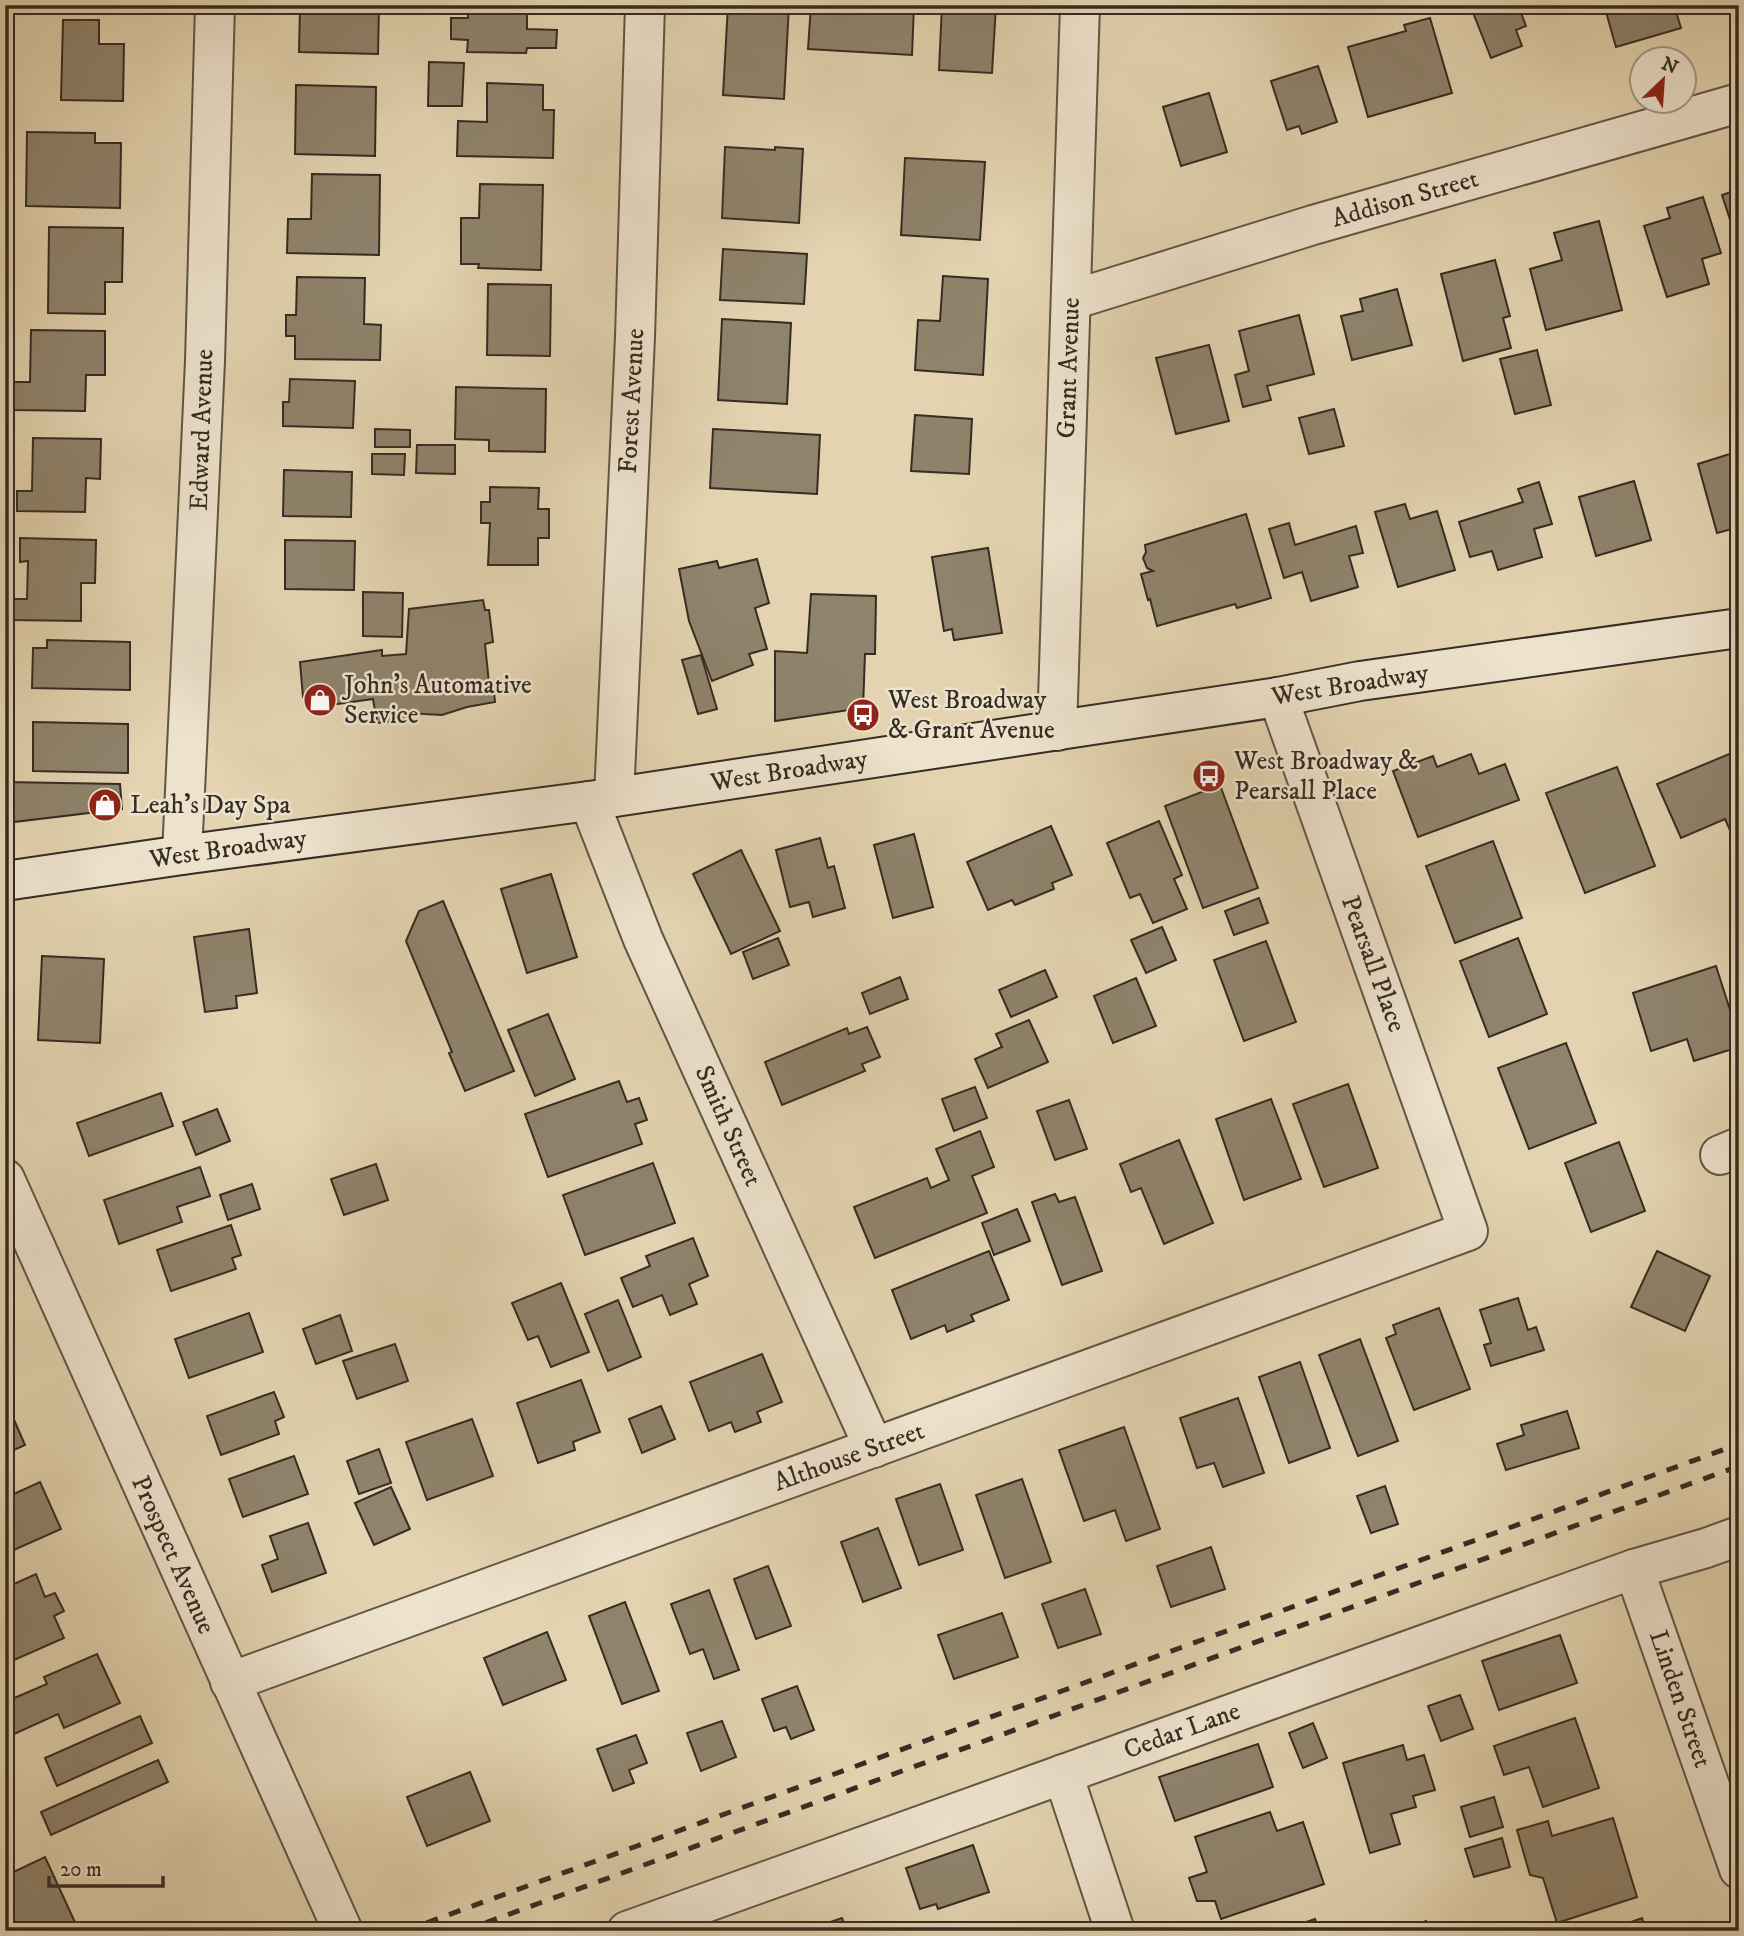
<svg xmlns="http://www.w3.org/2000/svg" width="1744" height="1936" font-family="'IM FELL DW Pica',serif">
<rect width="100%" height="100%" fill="#e3d3b0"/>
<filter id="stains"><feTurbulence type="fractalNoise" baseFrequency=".00286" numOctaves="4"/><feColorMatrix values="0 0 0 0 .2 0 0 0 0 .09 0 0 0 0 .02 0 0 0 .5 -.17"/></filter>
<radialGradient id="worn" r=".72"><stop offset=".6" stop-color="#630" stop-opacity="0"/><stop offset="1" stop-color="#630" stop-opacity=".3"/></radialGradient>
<g fill="#8f836c" stroke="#352c23" stroke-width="2">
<path d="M287,5H379L378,54L299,52L300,7H287Z"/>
<path d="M468,5H527V29L557,30L556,48H527L526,53L467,52L468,40L451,39V18H468Z"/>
<path d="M728,5H789L784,99L723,95Z"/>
<path d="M811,5H914L912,55L808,49Z"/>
<path d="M942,5H996L992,73L939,70Z"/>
<path d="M1470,5H1518L1526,26L1516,30L1522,46L1491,58Z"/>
<path d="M1604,5H1674L1681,28L1616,47Z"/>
<path d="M1430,18L1452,93L1368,117L1348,47L1406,31L1404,25Z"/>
<path d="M63,20H99V44H124L123,101L61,100Z"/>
<path d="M429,62L464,63L462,106H428Z"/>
<path d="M1318,66L1337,122L1302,134L1299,126L1287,130L1271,81Z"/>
<path d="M487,83L543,85V110H554L553,158L457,156L458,121L487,122Z"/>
<path d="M296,85L376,87L375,156L295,154Z"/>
<path d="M1209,93L1227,152L1181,166L1163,107Z"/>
<path d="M27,132L95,133V143H121L120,208L26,206Z"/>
<path d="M725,147L775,150V147L803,149L799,223L722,218Z"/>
<path d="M905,158L985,162L980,240L901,235Z"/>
<path d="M312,174L380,175L379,255L287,253L288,219H311Z"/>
<path d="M480,184L543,185L541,270L478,268L479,264H461V218H479Z"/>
<path d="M1739,189V247L1722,195Z"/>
<path d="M1703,197L1721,253L1702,259L1709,284L1667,297L1644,226L1670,218L1667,208Z"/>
<path d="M1599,221L1622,310L1546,330L1530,269L1562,260L1554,233Z"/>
<path d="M49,227L123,228L122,282H105V314L48,313Z"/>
<path d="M723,249L807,254L804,304L720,300Z"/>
<path d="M1495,260L1510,316L1503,318L1511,348L1463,361L1441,274Z"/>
<path d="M943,276L988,279L983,375L915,370L918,320L940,321Z"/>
<path d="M297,277L365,278L364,324L381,325L380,360L295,359V336H286V315H296Z"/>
<path d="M488,284L551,285L550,356L487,355Z"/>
<path d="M1397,289L1412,345L1352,360L1341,316L1363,311L1360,299Z"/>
<path d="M1299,315L1314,374L1267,386L1271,400L1243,407L1235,375L1249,371L1239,331Z"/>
<path d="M722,319L791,323L787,404L718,400Z"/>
<path d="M31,330L105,331V375H86L85,411L13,410L14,382H30Z"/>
<path d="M1209,345L1229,421L1176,434L1156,358Z"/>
<path d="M1537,350L1551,405L1515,414L1500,359Z"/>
<path d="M290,379L355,381L353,428L283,426V402H289Z"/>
<path d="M456,387L546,389L545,452L489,451V440L455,439Z"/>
<path d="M1334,409L1344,446L1309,454L1299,418Z"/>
<path d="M915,415L972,419L969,474L911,471Z"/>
<path d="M375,429L410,430V447H375Z"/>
<path d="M713,429L820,435L817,494L710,488Z"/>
<path d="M33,438L101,439L100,479L86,478L85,512L17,511V491H32Z"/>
<path d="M417,445H455V474L416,473Z"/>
<path d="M1739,451V527L1717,533L1698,464Z"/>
<path d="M372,454H405L404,475L372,474Z"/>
<path d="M284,470L352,472L351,517L283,516Z"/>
<path d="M1634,481L1651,540L1596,556L1579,497Z"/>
<path d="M1539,482L1552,524L1534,529L1542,557L1498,570L1492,551L1470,557L1459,522L1523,502L1518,489Z"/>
<path d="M490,487L539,488L538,509H549V538H538V565H488L490,523H481V502H490Z"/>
<path d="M1405,504L1410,519L1437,511L1455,570L1398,587L1375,512Z"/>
<path d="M1246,514L1271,598L1237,608L1235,604L1157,626L1150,599L1148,600L1141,574L1153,571L1147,568L1143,558L1146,552L1145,545Z"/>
<path d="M1289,523L1295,545L1356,526L1363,553L1349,556L1358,587L1311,601L1302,572L1284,578L1269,529Z"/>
<path d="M20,538L96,540L95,583H81V621L11,620L12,599H27L28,561L20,562Z"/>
<path d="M285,540L355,541L354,590L285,589Z"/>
<path d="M988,548L1002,633L954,640L952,629L944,631L932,557Z"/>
<path d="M757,559L769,603L755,608L767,649L749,654L753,665L712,681L689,621L679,569L717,561L719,568Z"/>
<path d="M363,592L403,593L402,637L363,636Z"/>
<path d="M811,594L876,596L875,654H865L863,708L775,721V651L807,653Z"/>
<path d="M483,600L485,610H489L493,642L485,644L489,683L493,682L495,702L467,707L442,715L406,713V720L377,723L373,699L331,705L329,702L310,704L303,697L300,662L382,650V656L406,654L409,609Z"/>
<path d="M47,640L130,642V690L32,688L33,648H47Z"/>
<path d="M701,655L717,709L698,714L682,660Z"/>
<path d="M5,669L9,670L8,703H5Z"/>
<path d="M33,722L128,724V773L33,771Z"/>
<path d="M1739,750V850L1725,819L1681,838L1657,784Z"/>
<path d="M1471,754L1479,774L1505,764L1519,800L1418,837L1393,771L1433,756L1437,767Z"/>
<path d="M1617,767L1655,866L1585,893L1546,793Z"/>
<path d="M5,782L120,784L122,809L5,823Z"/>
<path d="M1220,785L1258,888L1203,908L1165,806Z"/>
<path d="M1159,821L1182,875L1174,879L1187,909L1153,923L1140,894L1130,898L1107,843Z"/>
<path d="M1051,826L1072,875L1052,883L1054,889L1015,905L1012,900L988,910L967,862Z"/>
<path d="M914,834L933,907L893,918L874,845Z"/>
<path d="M820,838L828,868L834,866L845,908L813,917L809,902L790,907L776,850Z"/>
<path d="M1493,841L1522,918L1455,943L1426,866Z"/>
<path d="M741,850L780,931L731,954L693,874Z"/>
<path d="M551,874L577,957L527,973L501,889Z"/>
<path d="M1259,898L1268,923L1234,935L1225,911Z"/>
<path d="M443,901L514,1071L465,1091L449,1053L452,1052L406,941L419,911Z"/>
<path d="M1162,927L1176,960L1146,973L1131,940Z"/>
<path d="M249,929L257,993L236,996L237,1008L205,1012L194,937Z"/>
<path d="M778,938L789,965L753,979L743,952Z"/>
<path d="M1518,938L1547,1014L1489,1037L1460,961Z"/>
<path d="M1266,941L1296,1022L1244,1041L1214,960Z"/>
<path d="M42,956L104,959L100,1043L38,1040Z"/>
<path d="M1716,966L1739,1038V1047L1694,1061L1687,1039L1651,1051L1633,993Z"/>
<path d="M1045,970L1057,997L1011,1017L999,990Z"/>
<path d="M900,977L908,999L870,1014L862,993Z"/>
<path d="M1136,978L1156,1026L1113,1043L1094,996Z"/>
<path d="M548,1014L575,1079L535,1096L508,1030Z"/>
<path d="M1029,1020L1048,1062L988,1088L975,1059L1002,1047L996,1034Z"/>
<path d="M867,1027L880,1057L862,1064L865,1071L782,1105L765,1062L847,1028L849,1034Z"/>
<path d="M1566,1043L1596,1123L1529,1149L1498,1068Z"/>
<path d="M619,1081L627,1102L639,1098L647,1120L635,1124L642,1144L548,1177L525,1114Z"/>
<path d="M1348,1084L1378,1168L1324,1187L1293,1104Z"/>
<path d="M975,1087L987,1118L954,1131L942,1099Z"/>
<path d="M161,1093L173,1126L89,1156L77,1123Z"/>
<path d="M1271,1099L1301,1179L1244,1200L1216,1119Z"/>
<path d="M1069,1100L1087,1149L1055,1160L1037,1111Z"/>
<path d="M217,1109L230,1141L196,1155L183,1122Z"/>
<path d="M980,1131L994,1167L972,1176L987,1213L875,1258L854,1207L927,1178L931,1188L949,1180L936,1149Z"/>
<path d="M1179,1140L1213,1223L1164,1244L1141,1188L1131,1192L1120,1164Z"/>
<path d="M1619,1142L1645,1211L1591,1232L1565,1163Z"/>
<path d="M653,1163L675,1223L585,1255L563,1195Z"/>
<path d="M376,1164L388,1200L344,1215L331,1179Z"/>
<path d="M200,1167L210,1196L177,1207L182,1222L119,1244L104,1200Z"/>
<path d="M252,1184L260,1209L228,1220L220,1195Z"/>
<path d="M1055,1194L1059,1202L1075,1197L1102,1271L1062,1285L1032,1202Z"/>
<path d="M1017,1209L1030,1241L994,1255L982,1223Z"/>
<path d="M231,1225L241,1255L232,1258L236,1269L171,1291L157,1250Z"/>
<path d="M693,1238L708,1276L689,1284L697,1304L670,1315L662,1295L633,1307L621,1278L650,1266L646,1256Z"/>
<path d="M989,1251L1009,1300L971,1315L974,1321L947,1332L945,1325L911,1339L892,1290Z"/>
<path d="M1657,1251L1710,1276L1685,1331L1631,1307Z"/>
<path d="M561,1283L589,1352L551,1367L538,1336L528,1340L512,1303Z"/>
<path d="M1518,1298L1528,1330L1536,1327L1544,1350L1491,1366L1484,1345L1491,1343L1480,1310Z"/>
<path d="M618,1300L641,1357L608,1371L585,1314Z"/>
<path d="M1439,1308L1470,1389L1414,1410L1386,1338L1396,1334L1393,1325Z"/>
<path d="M249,1313L263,1352L189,1378L175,1339Z"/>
<path d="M340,1315L352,1351L316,1364L303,1329Z"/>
<path d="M1360,1339L1398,1441L1358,1456L1319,1355Z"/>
<path d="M395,1344L408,1381L357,1399L343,1361Z"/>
<path d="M762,1354L782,1402L757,1412L761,1422L735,1432L731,1422L709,1431L690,1382Z"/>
<path d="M1300,1362L1330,1448L1289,1463L1259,1377Z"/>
<path d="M581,1380L600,1432L573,1442L575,1450L538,1463L517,1403Z"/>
<path d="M274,1392L284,1417L275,1421L279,1434L221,1455L207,1416Z"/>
<path d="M1238,1398L1264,1473L1223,1487L1214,1463L1197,1468L1180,1418Z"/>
<path d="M661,1406L675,1439L642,1453L629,1419Z"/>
<path d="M9,1408L25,1445L5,1454V1410Z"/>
<path d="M1567,1411L1579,1448L1506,1470L1497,1444L1524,1435L1521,1425Z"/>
<path d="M472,1419L493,1476L427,1500L406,1442Z"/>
<path d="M1124,1427L1160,1529L1126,1541L1115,1510L1084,1521L1059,1450Z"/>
<path d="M379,1449L391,1483L359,1494L347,1461Z"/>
<path d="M294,1456L308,1494L243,1517L229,1479Z"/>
<path d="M1022,1479L1051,1562L1005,1578L976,1495Z"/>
<path d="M40,1482L61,1529L5,1554V1498Z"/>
<path d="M940,1484L963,1550L919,1565L896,1499Z"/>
<path d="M1385,1486L1398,1524L1371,1533L1357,1496Z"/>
<path d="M391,1487L410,1529L374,1545L355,1503Z"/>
<path d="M308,1523L326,1573L272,1592L262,1565L278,1559L270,1536Z"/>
<path d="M878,1528L901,1588L863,1602L841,1542Z"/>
<path d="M1211,1547L1225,1589L1171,1607L1157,1566Z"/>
<path d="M768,1566L791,1626L756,1639L734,1579Z"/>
<path d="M36,1574L45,1597L55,1593L64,1611L54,1616L64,1638L5,1664V1588Z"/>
<path d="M1085,1589L1101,1634L1058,1648L1042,1604Z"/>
<path d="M709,1590L739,1670L714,1679L703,1649L690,1654L671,1604Z"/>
<path d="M625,1602L659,1691L622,1704L589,1616Z"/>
<path d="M1002,1613L1018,1657L954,1679L938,1635Z"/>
<path d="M547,1632L566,1680L503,1705L484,1658Z"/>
<path d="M1560,1635L1577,1683L1499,1710L1482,1661Z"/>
<path d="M97,1654L120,1703L64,1728L58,1714L12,1735L5,1720V1702L47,1684L44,1677Z"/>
<path d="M797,1686L814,1730L791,1739L786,1727L774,1731L762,1699Z"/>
<path d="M1460,1695L1473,1729L1441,1741L1428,1706Z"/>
<path d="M140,1716L152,1743L57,1786L45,1758Z"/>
<path d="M1575,1718L1599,1788L1543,1807L1529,1767L1504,1775L1494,1746Z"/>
<path d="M722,1721L736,1757L701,1771L687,1733Z"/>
<path d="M1313,1723L1327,1758L1303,1768L1289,1733Z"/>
<path d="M636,1735L647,1763L629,1770L634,1783L613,1791L597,1749Z"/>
<path d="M1258,1744L1273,1787L1175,1821L1159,1777Z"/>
<path d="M1403,1745L1407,1760L1424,1755L1435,1790L1413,1796L1416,1807L1391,1814L1400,1844L1370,1853L1343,1763Z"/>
<path d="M158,1760L168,1782L51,1835L41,1812Z"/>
<path d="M470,1772L490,1821L427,1846L407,1797Z"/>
<path d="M1494,1797L1503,1827L1470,1837L1461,1807Z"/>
<path d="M1270,1812L1277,1831L1303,1822L1324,1884L1221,1919L1215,1901H1197L1189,1878L1207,1872L1195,1837Z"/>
<path d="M1613,1818L1637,1897L1557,1923L1543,1878L1530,1875L1517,1830L1548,1821L1552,1836Z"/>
<path d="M1502,1838L1510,1867L1474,1877L1465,1849Z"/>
<path d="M973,1845L989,1892L938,1909L936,1904L920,1909L906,1868Z"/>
<path d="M45,1857L79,1931H5V1876Z"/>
<path d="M842,1918L847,1931H804Z"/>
<path d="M1642,1918L1646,1931H1606Z"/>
<path d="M1315,1919L1319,1931H1280Z"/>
<path d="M1426,1921L1429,1931H1396Z"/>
</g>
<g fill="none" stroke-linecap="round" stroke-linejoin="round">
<defs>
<g id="street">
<path d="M1072,300L1313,225L1739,103"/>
<path d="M1057,731L1080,5"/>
<path d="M614,797L635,337L645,5"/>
<path d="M589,801L643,939L874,1448"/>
<path d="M182,855L205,361L215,5"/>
<path d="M1720,1155L1739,1147"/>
<path d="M5,1179L343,1931"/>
<path d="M1634,1569L1739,1869"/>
<path d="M230,1682L1468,1231L1278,697"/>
<path d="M1063,1774L1115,1931"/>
<path d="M627,1931L1634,1569L1706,1548L1739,1536"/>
</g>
<path id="secondary" d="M5,881L182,855L589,801L1278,697L1360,681L1739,628"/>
</defs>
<use href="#street" stroke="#605646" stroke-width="42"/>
<use href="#secondary" stroke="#352c23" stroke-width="42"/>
<use href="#street" stroke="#ede2cc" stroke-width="38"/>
<use href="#secondary" stroke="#ede2cc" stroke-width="38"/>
<g stroke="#352c23" stroke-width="5" stroke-dasharray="12 12" stroke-linecap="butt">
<path d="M404,1931L1739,1444"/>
<path d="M463,1931L1739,1466"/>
</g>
</g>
<defs>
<symbol id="shop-disc" viewBox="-11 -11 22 22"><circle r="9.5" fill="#8f2418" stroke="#ede2cc"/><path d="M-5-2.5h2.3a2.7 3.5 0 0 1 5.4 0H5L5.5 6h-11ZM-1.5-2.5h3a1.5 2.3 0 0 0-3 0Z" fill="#fff"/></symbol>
<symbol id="bus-disc" viewBox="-11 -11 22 22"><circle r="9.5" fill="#8f2418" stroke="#ede2cc"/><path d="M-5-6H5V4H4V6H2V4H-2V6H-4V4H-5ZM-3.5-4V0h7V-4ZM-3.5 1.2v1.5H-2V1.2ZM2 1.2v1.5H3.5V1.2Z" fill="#fff"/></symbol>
</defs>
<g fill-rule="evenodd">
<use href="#shop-disc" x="301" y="681" width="38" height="38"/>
<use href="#bus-disc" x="844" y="696" width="38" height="38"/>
<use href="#bus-disc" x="1190" y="757" width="38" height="38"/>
<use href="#shop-disc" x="86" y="786" width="38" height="38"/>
</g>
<g text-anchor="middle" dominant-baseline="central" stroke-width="5" stroke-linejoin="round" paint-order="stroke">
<g font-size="26" fill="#352c23" stroke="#ede2cc">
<text transform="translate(1405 199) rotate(-16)">Addison Street</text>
<text transform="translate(1069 368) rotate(-88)">Grant Avenue</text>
<text transform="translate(632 401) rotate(-87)">Forest Avenue</text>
<text transform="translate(202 430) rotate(-88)">Edward Avenue</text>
<text transform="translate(1350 685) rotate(-9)">West Broadway</text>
<text transform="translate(789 771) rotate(-9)">West Broadway</text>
<text transform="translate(228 849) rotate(-8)">West Broadway</text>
<text transform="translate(1373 964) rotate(70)">Pearsall Place</text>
<text transform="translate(728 1126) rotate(66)">Smith Street</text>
<text transform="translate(849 1457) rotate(-20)">Althouse Street</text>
<text transform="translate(173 1555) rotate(66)">Prospect Avenue</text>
<text transform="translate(1680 1699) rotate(71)">Linden Street</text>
<text transform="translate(1182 1731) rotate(-20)">Cedar Lane</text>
</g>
<g font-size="26" fill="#352c23" stroke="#ede2cc" text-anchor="start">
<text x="344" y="685">John's Automative<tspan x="344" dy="30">Service</tspan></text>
<text x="888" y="700">West Broadway<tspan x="888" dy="30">&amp; Grant Avenue</tspan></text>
<text x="1234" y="761">West Broadway &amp;<tspan x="1234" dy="30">Pearsall Place</tspan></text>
<text x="130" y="805">Leah's Day Spa</text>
</g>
</g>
<rect width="1744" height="1936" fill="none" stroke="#e3d3b0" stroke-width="28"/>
<rect x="7" y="7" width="1730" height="1922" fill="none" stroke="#352c23" stroke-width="3.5"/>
<rect x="14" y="14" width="1716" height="1908" fill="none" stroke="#352c23" stroke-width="2"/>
<g transform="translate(1663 80) rotate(25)"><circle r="33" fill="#ede2cc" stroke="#a39988" stroke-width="2"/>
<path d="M0-5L12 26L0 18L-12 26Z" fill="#8f2418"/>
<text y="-10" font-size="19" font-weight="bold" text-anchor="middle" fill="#352c23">N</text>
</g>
<path d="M49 1876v10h114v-10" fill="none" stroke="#352c23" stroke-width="3.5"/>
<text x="60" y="1876" font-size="21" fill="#352c23" stroke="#ede2cc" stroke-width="5" paint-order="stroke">20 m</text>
<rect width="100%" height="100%" filter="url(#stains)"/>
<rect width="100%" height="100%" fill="url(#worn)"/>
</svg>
